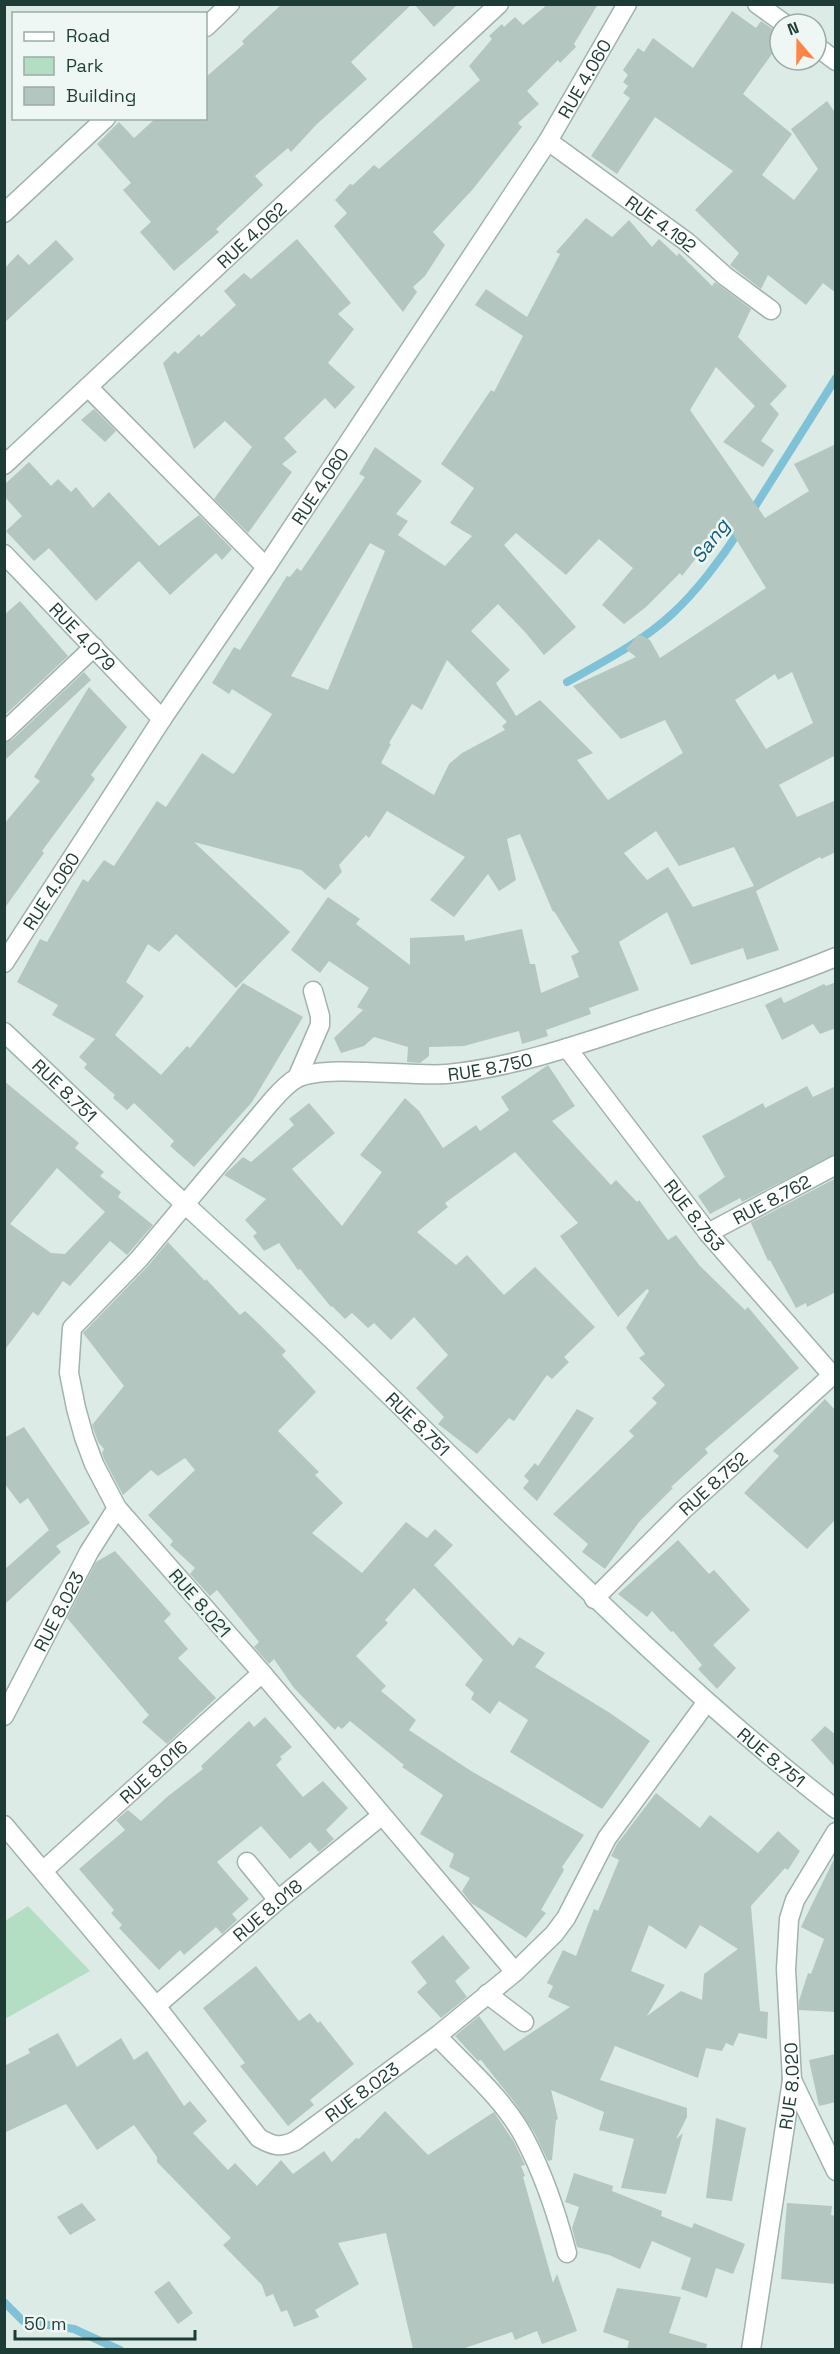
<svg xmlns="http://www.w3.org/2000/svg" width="840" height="2354" font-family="'Space Grotesk',sans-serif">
<rect width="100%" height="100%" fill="#ddebe6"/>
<path fill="#b4dec3" d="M28,1906L90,1971L5,2019V1921Z"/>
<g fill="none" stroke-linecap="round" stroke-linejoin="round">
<g stroke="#7fc1d6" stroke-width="8">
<path d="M751,513L836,378"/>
<path d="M567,682C603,662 642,642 672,614C696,592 722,558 739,531"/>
<path d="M4,2302L23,2321L74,2329L120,2350"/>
</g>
</g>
<g fill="#b3c6bf" fill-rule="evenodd">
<path d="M282,4H412L351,62L367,79L317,124L291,152L288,148L255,176L263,185L216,229L219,232L174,271L140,232L151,222L123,190L131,183L97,144L119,122L134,138L156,118H206V77L244,44L242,41Z"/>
<path d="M414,4H458L434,27Z"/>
<path d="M548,4H598L574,44L576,47L560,63L558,60L527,91L539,104L518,123L522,127L473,189L433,232L445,245L425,276L413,287L417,292L403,312L334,226L347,213L335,200L350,184L353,185L374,165L379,169L480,80L469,66L492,39L489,36L502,24L504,27L515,17L523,25Z"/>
<path d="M732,11L756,28L761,21L780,34V43L743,94L792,134L762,175L794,200L818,169L791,129L827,101L836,114V293L823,283L806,305L768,275L761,289L730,265L739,253L695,210L733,171L655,117L617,174L591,156L630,98L623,93L628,86L623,82L628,75L623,70L638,48L644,52L653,38L693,68Z"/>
<path d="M586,218L612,237L629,220L652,247L659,239L677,256L679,253L712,286L715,282L751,309L738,337L787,386L770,404L779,414L761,441L774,450L763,467L723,442L755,406L716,367L690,410L765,518L809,491L794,464L836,444V755L779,785L797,817L836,800V852L821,859L820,857L756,891L754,886L779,950L747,960L743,948L691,965L667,912L619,942L639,990L589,1008L591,1014L546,1030L548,1036L522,1044L519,1031L464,1046L429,1047V1056L420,1063L407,1062L408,1047L374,1037L364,1046L341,1053L334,1038L363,1010L357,1007L369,988L329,961L320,973L291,950L328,897L360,919L356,924L410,965V938L464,935L465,941L522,929L530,964H535L541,993L579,977L571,956L579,952L554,911L553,912L520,834L507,839L516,880L499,891L488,874L454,917L430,900L465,857L387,811L369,838L366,835L339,865L342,872L325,890L301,870L194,842L290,932L236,988L176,934L159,952L148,944L126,982L144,996L115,1035L161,1075L187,1046L190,1048L243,983L303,1017L252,1102L194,1167L170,1146L174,1141L134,1103L127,1110L113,1098L115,1095L84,1068L87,1064L79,1057L95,1039L52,1015L58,1005L17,982L40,939L47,942L83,879L88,882L104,860L114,866L157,801L166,807L202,753L233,774L236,771L272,714L232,689L229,694L212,683L234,647L240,650L287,576L290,577L297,568L301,571L365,477L359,474L375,447L422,481L396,514L408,521L398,535L445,566L472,536L450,523L474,488L441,464L491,390L494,392L523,336L475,305L486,289L527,317L560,254L556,252ZM725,521L766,588L660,658L650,640L639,634L626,649L636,657L573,686L621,739L665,720L683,753L608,800L577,760L593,753L540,700L516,716L496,683L510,670L471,631L498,604L525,632L544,655L576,627L504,545L516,533L566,575L599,539L633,568L602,605L624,624L646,607L680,573L682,576ZM370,543L385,551L328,690L291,676ZM447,660L507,722L502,726L505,730L462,753L449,764L434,795L381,763L391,744L389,743L412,704L422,710ZM792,672L813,723L766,749L735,700L775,674L778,680ZM656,831L679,866L734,847L754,886L693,907L668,867L647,880L624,853Z"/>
<path d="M297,239L351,303L338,314L354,329L328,363L355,387L335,409L325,398L284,438L297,452L282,464L292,472L248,533L214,499L252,447L225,421L194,449L163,363L175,351L178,354L199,334L201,337L236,305L224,291L244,273L251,279Z"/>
<path d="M56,240L74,259L4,323V269L18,254L29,265Z"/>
<path d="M94,409L116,431L105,442L81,420Z"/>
<path d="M29,462L51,486L58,479L71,492L76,487L93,508L109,492L159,546L199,515L232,549L222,560L216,553L170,595L139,561L96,601L49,548L34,561L6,531L22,516L4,496V485Z"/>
<path d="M20,601L68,656L4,716V615Z"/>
<path d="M84,672L91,680L4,761V743L12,740Z"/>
<path d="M89,687L127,727L91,775L95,779L42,851L44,853L4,909V824L40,781L34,777Z"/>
<path d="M836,982V1028L820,1034L813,1024L782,1040L765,1005L781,997L784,1003L824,984L826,986Z"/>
<path d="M548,1065L575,1106L552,1121L611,1185L616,1180L637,1202L639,1200L668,1240L676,1235L700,1266L745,1310L748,1307L799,1368L705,1449L708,1453L671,1487L673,1488L639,1522L605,1569L582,1552L588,1544L553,1514L634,1436L629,1431L657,1403L652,1398L665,1385L639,1358L645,1354L626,1328L649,1291L647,1289L618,1317L560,1236L578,1223L515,1152L445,1203L448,1207L417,1232L456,1265L467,1255L504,1295L535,1267L595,1327L564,1357L569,1362L552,1379L547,1375L514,1421L509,1418L477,1454L438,1424L444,1417L416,1388L448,1355L414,1317L391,1340L374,1323L368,1328L352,1313L345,1319L332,1306L331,1307L300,1269L298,1270L279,1243L264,1251L253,1236L257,1233L245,1220L266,1199L224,1175L243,1157L251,1162L294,1125L289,1119L309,1103L335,1133L292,1169L342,1226L382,1172L360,1155L405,1098L419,1111L443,1148L476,1125L480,1131L509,1110L501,1097Z"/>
<path d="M4,1081L79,1143L75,1148L104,1172L100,1176L121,1192L118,1197L153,1225L127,1255L110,1241L70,1286L63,1281L38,1316L33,1312L4,1351ZM57,1168L105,1212L65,1254L51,1253L10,1224Z"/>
<path d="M807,1086L813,1097L836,1086V1154L742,1202L740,1198L710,1214L698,1196L725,1177L702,1136L763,1103L765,1108Z"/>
<path d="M836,1178V1292L807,1307L806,1303L796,1308L770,1260L768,1261L751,1223Z"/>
<path d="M168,1242L205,1281L206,1279L240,1315L245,1311L260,1325L286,1351L282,1355L316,1392L278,1431L319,1472L315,1475L343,1503L312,1533L362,1573L406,1522L427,1538L435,1529L453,1545L434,1565L513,1646L519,1637L545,1653L535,1667L610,1713L650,1741L602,1809L510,1752L528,1720L499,1701L490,1714L471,1699L474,1693L465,1685L483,1660L414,1588L385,1620L388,1623L356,1656L386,1686L381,1691L416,1720L409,1730L471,1771L584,1835L562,1867L564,1870L541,1910L546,1913L526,1938L471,1903L462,1891L470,1878L449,1867L454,1854L420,1834L443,1795L402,1767L404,1765L350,1721L342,1729L338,1726L335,1730L294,1688L274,1659L269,1664L254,1647L259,1642L217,1590L210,1596L190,1574L195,1568L170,1545L173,1541L148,1515L195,1470L185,1458L158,1476L151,1470L123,1495L104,1459L102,1453L104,1449L98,1442L92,1425L124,1386L83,1333L147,1267Z"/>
<path d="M825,1399L836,1411V1519L807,1549L744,1493L779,1456L773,1451Z"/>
<path d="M577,1409L594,1418L537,1501L523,1488L529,1481L524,1476L535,1463L538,1466Z"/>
<path d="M24,1427L90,1523L56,1546L61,1552L4,1605V1570L49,1530L28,1498L20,1504L4,1483V1438Z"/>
<path d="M678,1540L709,1574L714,1570L750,1610L713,1645L736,1668L717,1689L698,1669L702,1665L673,1631L671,1632L652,1611L647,1617L618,1594Z"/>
<path d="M115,1551L171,1614L164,1621L188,1649L178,1658L216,1698L167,1744L142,1722L149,1715L67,1618L96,1562Z"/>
<path d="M265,1717L292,1747L280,1757L282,1759L276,1765L303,1797L323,1781L348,1808L326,1830L334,1839L319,1852L310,1842L290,1859L261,1826L217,1862L249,1899L232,1914L237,1920L222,1934L216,1927L184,1955L180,1950L159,1970L119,1928L122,1925L111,1913L114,1910L79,1869L125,1830L116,1820L128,1810L141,1821L167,1797L203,1769L201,1766L249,1721L254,1727Z"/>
<path d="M825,1726L836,1735V1768L811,1740Z"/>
<path d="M656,1793L700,1828L710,1815L758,1853L778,1831L800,1851L788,1870L785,1868L751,1906L760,2011L768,2012L767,2039L739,2033L733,2046L726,2043L722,2051L706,2048L698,2078L615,2046L600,2080L687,2108V2117L676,2139L683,2133L666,2194L621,2188L634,2139L599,2130L604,2112L551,2090L558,2119L556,2120L552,2160L548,2161L534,2132L515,2103L481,2060L478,2061L455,2036L479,2016L504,2051L570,2007L548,1997L553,1986L547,1983L563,1950L576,1956L594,1909L598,1911L619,1860L611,1856L617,1844ZM649,1925L686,1949L700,1925L738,1949L704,1974L702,2000L681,1991L647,2016L665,1985L631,1971Z"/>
<path d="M836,1855V2012L799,2010V2001L808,1973L811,1974L824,1939L801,1927Z"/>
<path d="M443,1935L470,1968L455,1981L467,1997L441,2018L417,1992L427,1983L411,1962Z"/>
<path d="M256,1966L299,2021L310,2013L318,2023L320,2021L354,2064L310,2100L314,2105L288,2126L240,2066L245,2063L203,2008Z"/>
<path d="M58,2033L77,2067L121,2038L134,2060L147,2051L184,2106L190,2101L207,2121L193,2133L228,2170L235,2163L257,2186L281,2160L293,2174L324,2151L332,2162L356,2138L359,2139L385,2111L428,2155L494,2112L514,2142L525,2165L521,2166L525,2176L523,2177L553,2283L557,2274L577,2331L542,2344L537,2331L515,2340L512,2332L462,2349H413L386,2233L338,2243L359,2284L315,2310L319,2317L294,2327L287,2310L281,2312L273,2294L266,2297L262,2285L223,2245L231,2238L157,2162V2157L134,2125L97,2150L66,2104L4,2133V2066L30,2053L28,2049Z"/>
<path d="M836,2054V2102L819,2106L809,2060Z"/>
<path d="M716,2118L746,2128L732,2201L706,2198Z"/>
<path d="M574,2173L613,2186L612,2191L662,2211L661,2216L692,2228L694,2223L745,2244L733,2274L716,2268L707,2298L681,2289L691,2258L652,2241L640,2269L609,2255L577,2247L572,2228L579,2207L565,2202Z"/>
<path d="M82,2203L96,2220L70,2235L57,2217Z"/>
<path d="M787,2203L832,2206L831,2215L836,2216V2284L781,2279Z"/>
<path d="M169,2281L193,2313L178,2324L154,2292Z"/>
<path d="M617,2288L681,2297L669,2333L707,2344L706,2349H627L629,2341L603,2332Z"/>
</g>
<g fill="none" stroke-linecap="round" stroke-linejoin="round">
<defs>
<g id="minor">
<path d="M757,4L785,24"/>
<path d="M206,27L230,4"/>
<path d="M816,46L836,61"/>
<path id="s1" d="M548,141L687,242L725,276L771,310"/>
<path d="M4,213L106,118"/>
<path d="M88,387L266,567"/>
<path id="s2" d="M4,465L499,4"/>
<path id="s3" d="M4,554L162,719"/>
<path d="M4,732L94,647"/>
<path id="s4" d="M567,1048L708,1233L832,1375"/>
<path d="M297,1078L320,1025V1016L313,991"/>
<path id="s5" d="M708,1233L836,1165"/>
<path id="s6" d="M594,1599L683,1510L836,1372"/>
<path id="s7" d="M4,1716L89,1552L117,1508"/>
<path id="s8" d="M4,1825L156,2006L259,2138C273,2146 280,2148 295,2141L437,2036L515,1972L554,1934L566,1918L607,1838L706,1703"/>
<path d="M247,1862L278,1900"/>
<path id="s9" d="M44,1870L262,1673"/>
<path id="s10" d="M515,1972L262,1673L117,1508L94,1464L84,1437L76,1408L69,1373L72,1328L139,1259L270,1103C278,1094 286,1084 297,1078C327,1064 409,1077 447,1074C517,1067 583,1043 650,1021C712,1001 775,982 836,957"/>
<path d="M487,1994L524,2022"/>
<path id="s11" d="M156,2006L278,1900L381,1816"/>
<path d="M437,2036C467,2068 503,2098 524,2137C543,2173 557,2214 567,2253"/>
<path d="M792,2080L836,2171"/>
<path id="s12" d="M751,2350L792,2080L786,1969L789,1919L795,1900L836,1832"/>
</g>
<g id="tertiary">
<path id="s13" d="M4,963L162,719L266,567L548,141L627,4"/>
</g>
<g id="secondary">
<path id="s14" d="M4,1032C66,1090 125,1149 187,1206C233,1249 280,1290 326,1334C495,1495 650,1665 836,1809"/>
</g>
</defs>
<use href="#minor" stroke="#a0b3ae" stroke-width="21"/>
<use href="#tertiary" stroke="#a0b3ae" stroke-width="21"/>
<use href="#secondary" stroke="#9cb8b0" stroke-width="21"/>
<use href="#minor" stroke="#fff" stroke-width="18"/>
<use href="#tertiary" stroke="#fff" stroke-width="18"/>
<use href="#secondary" stroke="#fff" stroke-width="18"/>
</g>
<g text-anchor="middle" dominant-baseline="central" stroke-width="5" stroke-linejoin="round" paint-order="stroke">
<g font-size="18" fill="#1e3c36" stroke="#eef7f3">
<text stroke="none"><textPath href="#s13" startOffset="1058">RUE 4.060</textPath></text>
<text stroke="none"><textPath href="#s1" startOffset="140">RUE 4.192</textPath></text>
<text stroke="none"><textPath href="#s2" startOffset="338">RUE 4.062</textPath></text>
<text stroke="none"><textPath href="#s13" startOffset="572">RUE 4.060</textPath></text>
<text stroke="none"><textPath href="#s3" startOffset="114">RUE 4.079</textPath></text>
<text stroke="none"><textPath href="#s13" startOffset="86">RUE 4.060</textPath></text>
<text stroke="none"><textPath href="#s10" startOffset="1332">RUE 8.750</textPath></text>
<text stroke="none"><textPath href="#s14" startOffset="84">RUE 8.751</textPath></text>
<text stroke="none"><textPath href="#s5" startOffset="72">RUE 8.762</textPath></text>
<text stroke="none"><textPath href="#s4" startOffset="210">RUE 8.753</textPath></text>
<text stroke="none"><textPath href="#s14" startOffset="570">RUE 8.751</textPath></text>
<text stroke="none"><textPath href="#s6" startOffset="166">RUE 8.752</textPath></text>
<text transform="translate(200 1603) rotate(49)">RUE 8.021</text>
<text stroke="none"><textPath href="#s7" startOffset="118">RUE 8.023</textPath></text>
<text stroke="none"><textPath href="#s14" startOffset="1056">RUE 8.751</textPath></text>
<text stroke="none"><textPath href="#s9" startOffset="147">RUE 8.016</textPath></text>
<text stroke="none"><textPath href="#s11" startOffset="147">RUE 8.018</textPath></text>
<text stroke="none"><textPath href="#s12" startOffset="267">RUE 8.020</textPath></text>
<text stroke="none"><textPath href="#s8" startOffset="525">RUE 8.023</textPath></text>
</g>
<g font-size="20" font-style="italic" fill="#13617c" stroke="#eef7f3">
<text transform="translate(710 541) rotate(-53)">Sang</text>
</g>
</g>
<rect width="840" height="2354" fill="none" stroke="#1e3c36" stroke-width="12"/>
<rect x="12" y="12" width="195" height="108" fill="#eef7f3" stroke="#9baca7" stroke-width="1.5"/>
<rect x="24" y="32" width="30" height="9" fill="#ffffff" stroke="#9baca7" stroke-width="1.5"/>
<text x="66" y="42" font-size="18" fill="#1e3c36">Road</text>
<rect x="24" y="57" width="30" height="18" fill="#b4dec3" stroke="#9baca7" stroke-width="1.5"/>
<text x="66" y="72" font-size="18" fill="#1e3c36">Park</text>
<rect x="24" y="87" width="30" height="18" fill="#b3c6bf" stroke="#9baca7" stroke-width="1.5"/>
<text x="66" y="102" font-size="18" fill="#1e3c36">Building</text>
<g transform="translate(798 42) rotate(340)"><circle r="28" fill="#eef7f3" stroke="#9baca7" stroke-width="1.5"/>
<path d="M0-4.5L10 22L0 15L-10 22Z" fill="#ff8548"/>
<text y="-9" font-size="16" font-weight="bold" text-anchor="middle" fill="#1e3c36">N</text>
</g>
<path d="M15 2330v9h180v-9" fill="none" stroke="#1e3c36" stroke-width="3"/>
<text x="24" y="2330" font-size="18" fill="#1e3c36" stroke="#eef7f3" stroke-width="4.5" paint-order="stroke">50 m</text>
</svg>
